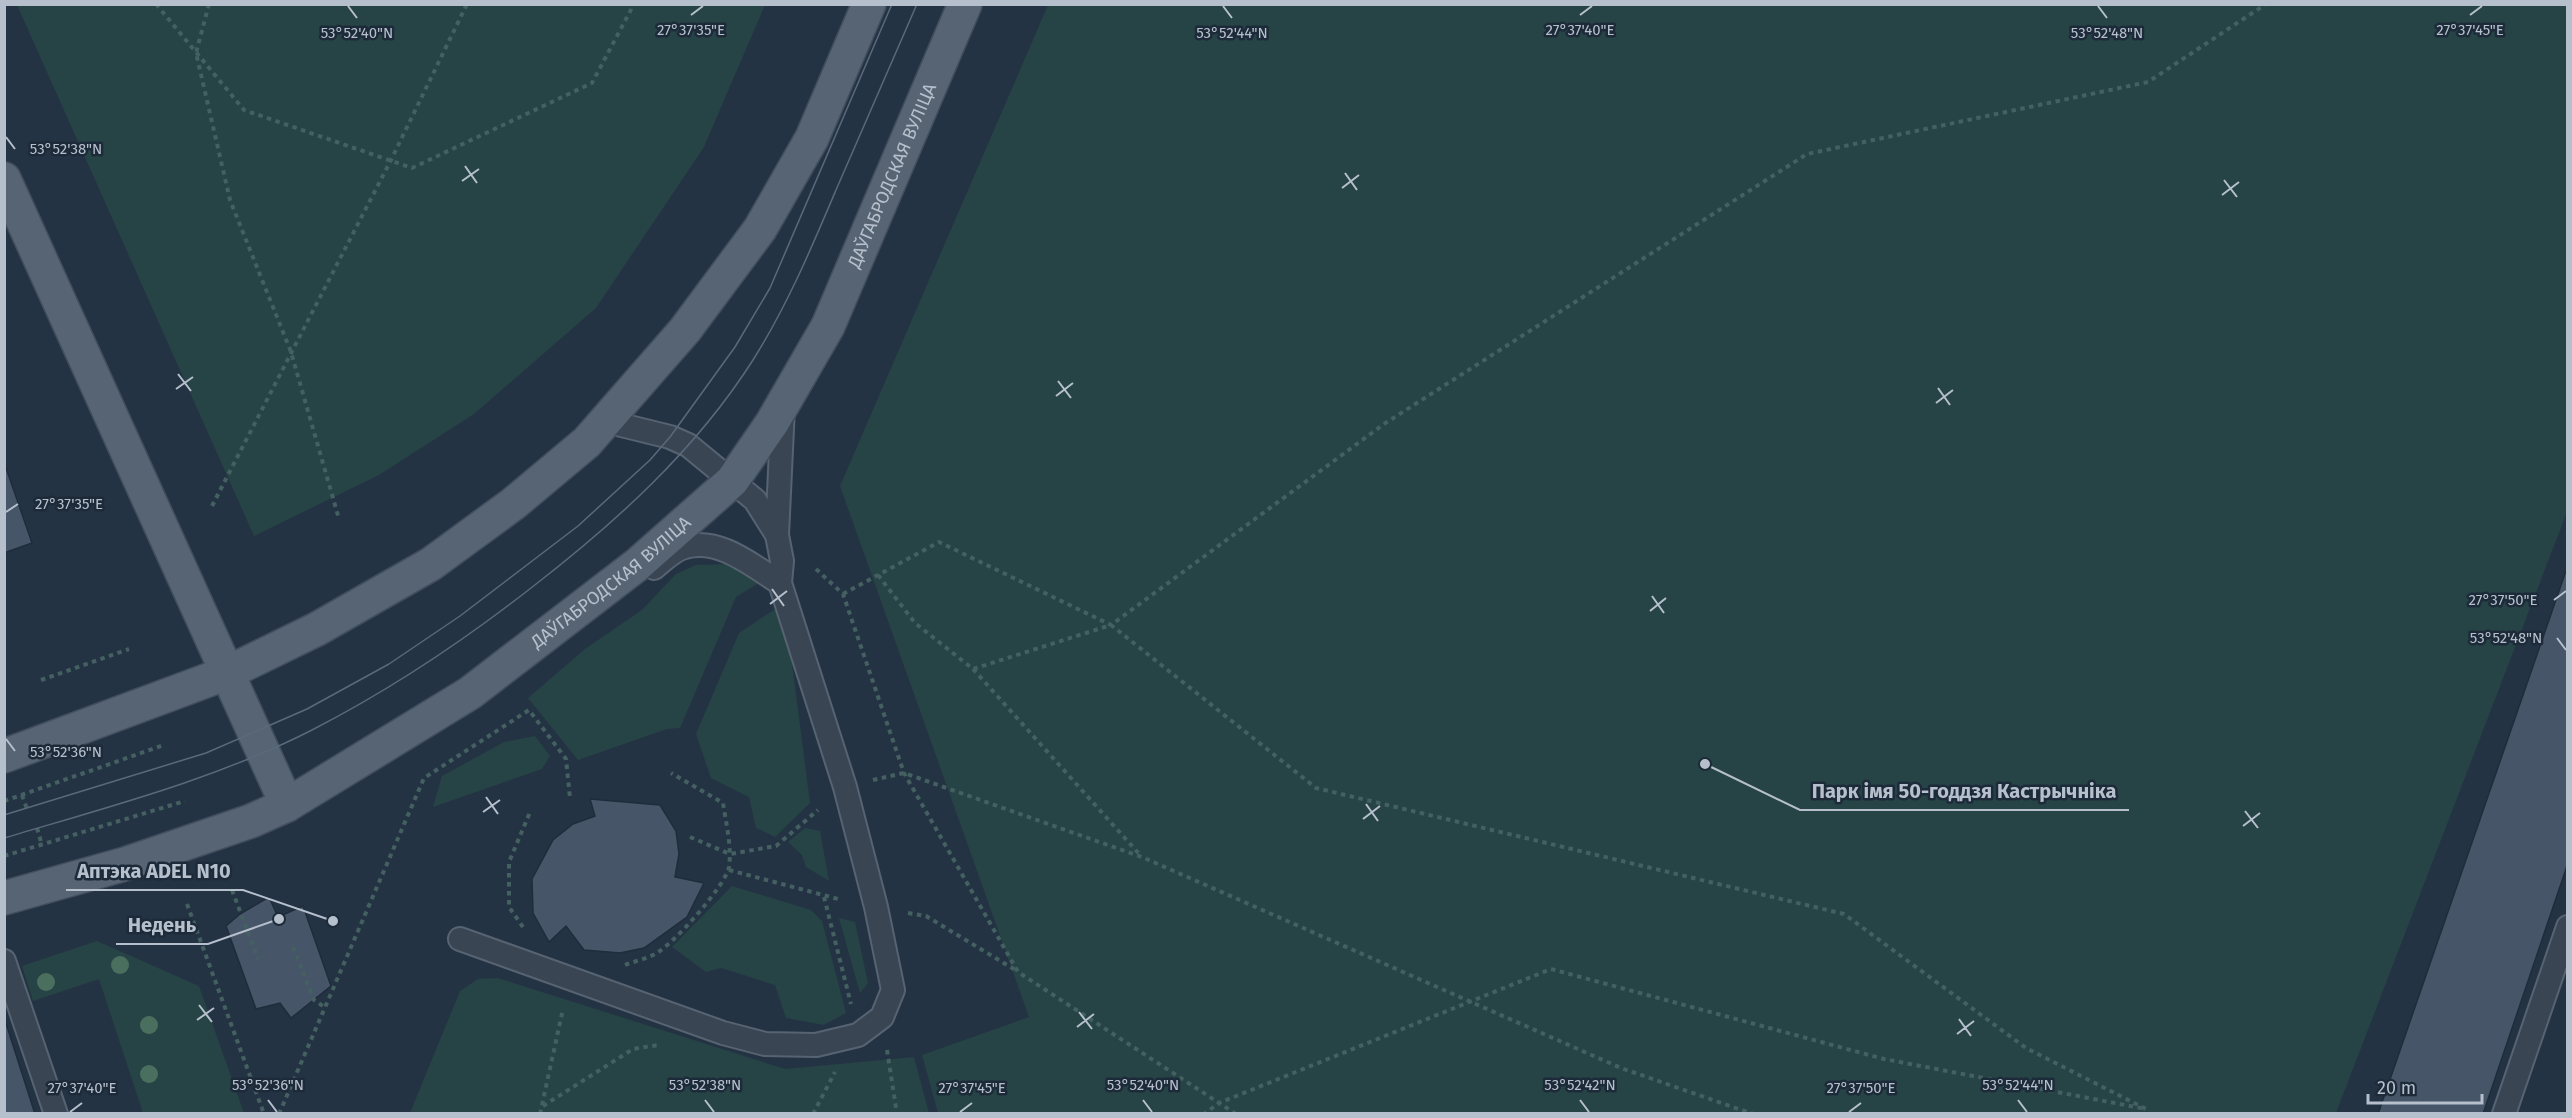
<svg xmlns="http://www.w3.org/2000/svg" width="2572" height="1118" font-family="'Fira Sans',sans-serif">
<rect width="100%" height="100%" fill="#243344"/>
<g fill="#264345">
<path d="M17,5H765L704,147L596,308L474,414L379,475L254,536Z"/>
<path d="M1048,5H2567V512L2336,1113H938L922,1055L1029,1017L840,486Z"/>
<path d="M729,564L762,581L736,597L680,728L667,729L578,760L528,698L585,649L642,610L676,574L696,565Z"/>
<path d="M778,607L789,640L810,803L775,837L756,828L749,797L711,778L696,734L739,633Z"/>
<path d="M535,736L550,756L542,769L433,807L442,776L504,742Z"/>
<path d="M805,828L820,831L829,881L806,867L802,855L788,842Z"/>
<path d="M732,886L811,910L822,921L846,1013L824,1025L786,1018L775,985L721,968L706,972L672,947Z"/>
<path d="M839,918L855,922L868,983L860,993Z"/>
<path d="M97,941L199,986L244,1113H143L99,979L33,1001L22,966Z"/>
<path d="M498,978L785,1069L914,1057L929,1113H410L460,991L478,979Z"/>
</g>
<g fill="#465568" stroke="#1f2c3b" stroke-width="1.5">
<path d="M4,462L32,543L4,553Z"/>
<path d="M2568,565V863L2483,1114H2378Z"/>
<path d="M590,799L660,805L676,831L679,854L675,877L704,883L687,917L644,948L620,953L584,950L566,926L549,942L533,913L532,879L553,840L573,824L595,816Z"/>
<path d="M269,897L278,917L303,906L331,986L291,1018L280,1003L256,1009L226,926L240,914Z"/>
<path d="M4,1017L35,1114H4Z"/>
</g>
<g fill="none" stroke-linecap="round" stroke-linejoin="round">
<defs>
<g id="service">
<path d="M605,421L670,437L688,445L755,500L777,535"/>
<path d="M654,568C664,560 673,550 685,547C719,537 753,566 780,583"/>
<path d="M460,939L723,1033L765,1044L816,1045L858,1035L882,1017L893,990L876,907L845,787L780,583L782,561L777,535L783,407"/>
<path d="M4,961L56,1114"/>
<path d="M2504,1114L2568,927"/>
</g>
<g id="primary">
<path d="M4,179L287,805"/>
<path d="M4,756L227,673L317,629L431,564L513,504L587,442L685,330L760,229L812,138L869,4"/>
<path id="s1" d="M4,898L125,864L251,821L287,805L470,693L638,564L732,481L772,423L828,326L965,4"/>
</g>
</defs>
<use href="#service" stroke="#576371" stroke-width="26"/>
<use href="#primary" stroke="#424e5d" stroke-width="36"/>
<g stroke="#446061" stroke-width="4" stroke-dasharray="4.5 4.5" stroke-linecap="butt">
<path d="M156,4L244,110L412,168L592,83L634,4"/>
<path d="M209,4L196,53L230,200L291,352L339,519"/>
<path d="M212,506L391,160L467,4"/>
<path d="M816,569L843,594L904,773L1018,972L1236,1114"/>
<path d="M878,575L915,623L973,669L1111,625L1316,788L1844,914L2026,1048L2146,1109L1884,1059L1551,969L1219,1103L1204,1114"/>
<path d="M843,594L939,542L1111,625L1384,424L1807,154L2148,82L2266,4"/>
<path d="M973,669L1141,856"/>
<path d="M41,680L129,649"/>
<path d="M873,780L904,773L1142,857L1621,1068L1753,1114"/>
<path d="M22,795L27,809"/>
<path d="M4,801L164,745"/>
<path d="M37,828L42,845"/>
<path d="M690,837L730,854L776,846L818,810"/>
<path d="M4,856L185,801"/>
<path d="M729,870L842,900"/>
<path d="M232,890L258,959"/>
<path d="M824,897L851,1004"/>
<path d="M187,904L264,1114"/>
<path d="M908,913L926,916L1017,971"/>
<path d="M523,927L509,907V862L531,810"/>
<path d="M293,947L314,1000L326,1008"/>
<path d="M625,965C635,961 646,959 655,954C673,945 726,885 729,867C732,847 726,823 723,803L671,773"/>
<path d="M887,1050L897,1114"/>
<path d="M543,1106L633,1049L658,1045"/>
<path d="M279,1114L424,778L529,710L566,759L570,798"/>
<path d="M540,1114L563,1009"/>
<path d="M813,1114L835,1072"/>
</g>
<use href="#service" stroke="#394553" stroke-width="22"/>
<use href="#primary" stroke="#576473" stroke-width="33"/>
<g stroke="#5a697b" stroke-width="1.5">
<path d="M4,815L206,753L307,709L389,664L460,616L578,526L650,460L670,437L735,347L770,288L892,4"/>
<path d="M4,838C108,807 216,779 312,730C390,690 462,642 531,588C615,523 695,451 753,360C787,306 811,249 836,190C863,128 890,66 917,4"/>
</g>
</g>
<g fill="#4b6f5e">
<circle cx="120" cy="965" r="9"/>
<circle cx="46" cy="982" r="9"/>
<circle cx="149" cy="1025" r="9"/>
<circle cx="149" cy="1074" r="9"/>
</g>
<path fill="none" stroke="#b6c0cd" stroke-width="2" d="M348,6L357,18M1223,6L1232,18M2098,6L2107,18M691,15L703,6M1580,15L1592,6M2470,15L2482,6M6,137L15,149M465,166L477,183M1345,173L1357,190M2224,180L2237,197M462,181L479,169M1342,188L1359,175M2222,195L2239,182M178,374L191,391M1058,381L1071,398M1938,388L1950,405M176,389L193,377M1056,396L1073,383M1936,403L1953,390M6,512L18,504M772,589L784,606M1652,596L1664,613M2554,600L2566,591M770,604L787,591M1650,611L1666,598M2557,638L2566,650M6,739L15,751M486,797L498,814M1366,804L1378,821M2245,811L2258,828M483,812L500,800M1363,819L1380,806M2243,826L2260,813M199,1005L212,1022M1079,1012L1092,1029M1959,1019L1971,1036M197,1020L214,1008M1077,1027L1094,1014M1957,1034L1974,1021M268,1100L277,1112M705,1100L714,1112M1143,1100L1152,1112M1580,1100L1589,1112M2018,1100L2027,1112M70,1112L82,1103M960,1112L972,1103M1849,1112L1861,1103"/>
<g text-anchor="middle" dominant-baseline="central" stroke-width="5" stroke-linejoin="round" paint-order="stroke">
<g font-size="18" fill="#b6c0cd" stroke="#1d2a39">
<text stroke="none"><textPath href="#s1" startOffset="1196">ДАЎГАБРОДСКАЯ ВУЛІЦА</textPath></text>
<text stroke="none"><textPath href="#s1" startOffset="692">ДАЎГАБРОДСКАЯ ВУЛІЦА</textPath></text>
</g>
</g>
<g font-size="15" text-anchor="middle" fill="#b6c0cd" stroke="#1d2a39" stroke-width="5" stroke-linejoin="round" paint-order="stroke">
<text x="691" y="35">27°37'35"E</text>
<text x="1580" y="35">27°37'40"E</text>
<text x="2470" y="35">27°37'45"E</text>
<text x="357" y="38">53°52'40"N</text>
<text x="1232" y="38">53°52'44"N</text>
<text x="2107" y="38">53°52'48"N</text>
<text x="66" y="154">53°52'38"N</text>
<text x="69" y="509">27°37'35"E</text>
<text x="2503" y="605">27°37'50"E</text>
<text x="2506" y="643">53°52'48"N</text>
<text x="66" y="757">53°52'36"N</text>
<text x="268" y="1090">53°52'36"N</text>
<text x="705" y="1090">53°52'38"N</text>
<text x="1143" y="1090">53°52'40"N</text>
<text x="1580" y="1090">53°52'42"N</text>
<text x="2018" y="1090">53°52'44"N</text>
<text x="82" y="1093">27°37'40"E</text>
<text x="972" y="1093">27°37'45"E</text>
<text x="1861" y="1093">27°37'50"E</text>
</g>
<path fill="none" stroke="#b6c0cd" stroke-width="2" d="M1705 764L1800 810H2129M333 921L243 890H66M279 919L208 944H116"/>
<g fill="#b6c0cd" stroke="#1d2a39" stroke-width="2">
<circle cx="1705" cy="764" r="6"/>
<circle cx="333" cy="921" r="6"/>
<circle cx="279" cy="919" r="6"/>
</g>
<g font-size="20" text-anchor="middle" font-weight="bold" fill="#b6c0cd" stroke="#1d2a39" stroke-width="5" stroke-linejoin="round" paint-order="stroke">
<text x="1964" y="798">Парк імя 50-годдзя Кастрычніка</text>
<text x="154" y="878">Аптэка ADEL N10</text>
<text x="162" y="932">Недень</text>
</g>
<rect width="2572" height="1118" fill="none" stroke="#b6c0cd" stroke-width="12"/>
<path d="M2368 1094v9h114v-9" fill="none" stroke="#b6c0cd" stroke-width="3"/>
<text x="2377" y="1094" font-size="18" fill="#b6c0cd" stroke="#1d2a39" stroke-width="4.5" paint-order="stroke">20 m</text>
</svg>
